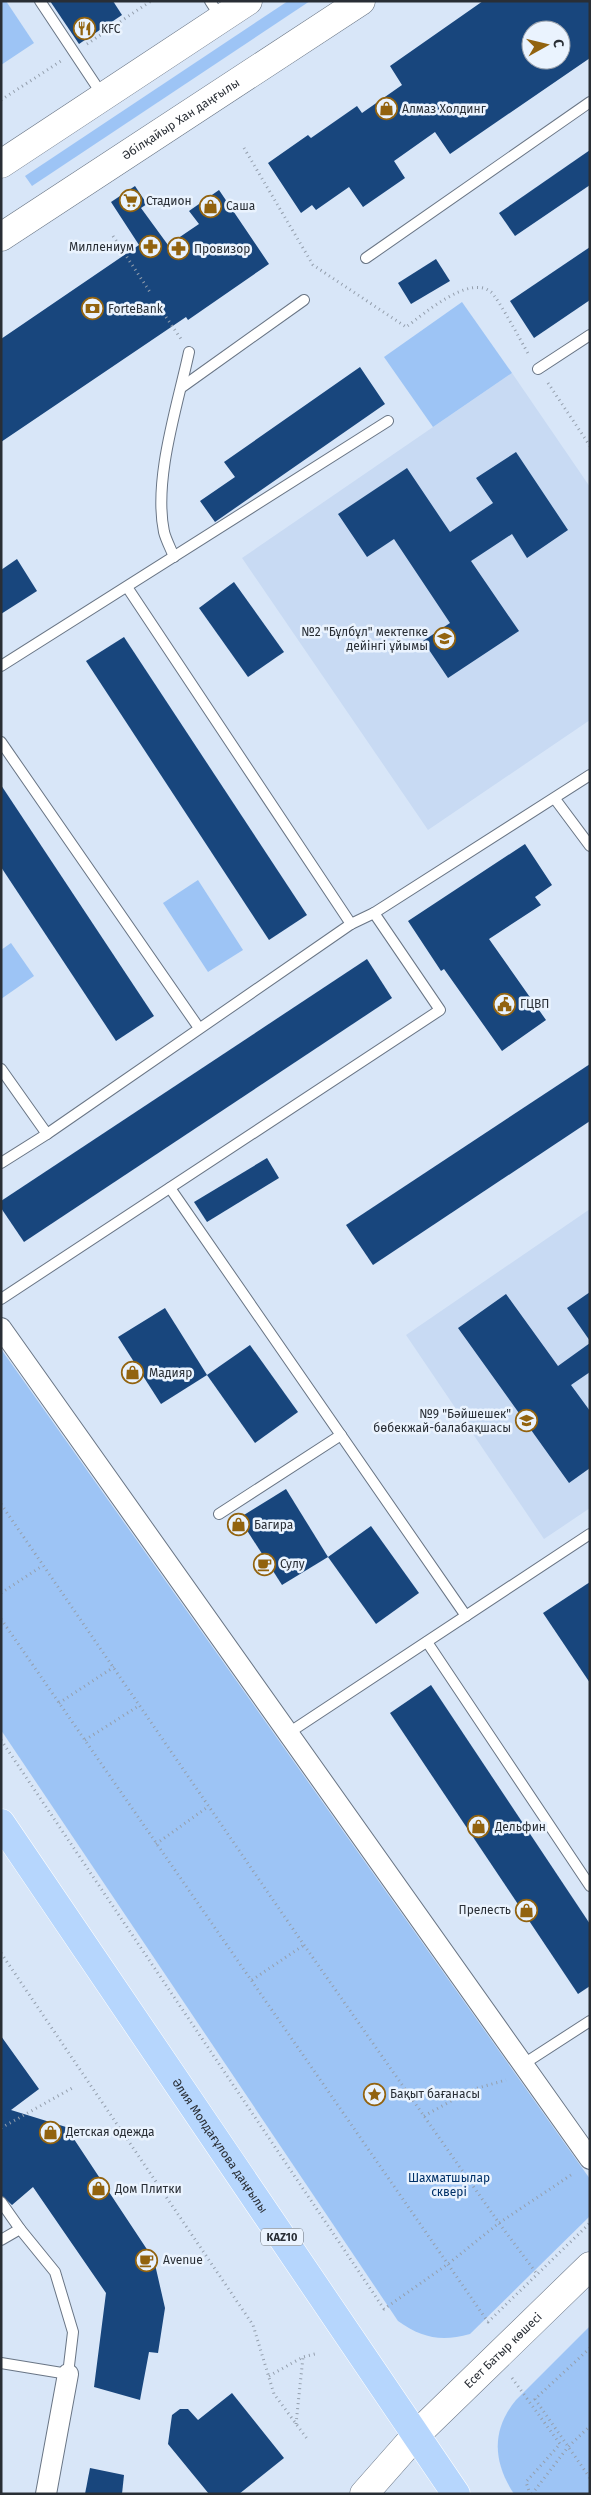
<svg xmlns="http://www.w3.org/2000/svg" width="591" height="2495" font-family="'Fira Sans',sans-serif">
<rect width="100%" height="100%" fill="#d8e6f8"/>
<g fill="#c8daf3">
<path d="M512,373L590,487V720L428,830L242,558Z"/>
<path d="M590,1209V1508L544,1539L406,1335Z"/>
</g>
<g fill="#9dc4f5">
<path d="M1,1H6L34,43L1,65Z"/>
<path d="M288,1H310L32,186L25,176Z"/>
<path d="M462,302L512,373L433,427L384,357Z"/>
<path d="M198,880L243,950L208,972L163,903Z"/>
<path d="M11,943L34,976L1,999V950Z"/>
<path d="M1,1349L590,2179V2216L470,2334C441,2342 422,2338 398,2321L1,1730Z"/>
<path d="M590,2326V2494H514C493,2462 491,2430 516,2400Z"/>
</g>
<g fill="#18467d" fill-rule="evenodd">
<path d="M50,1H113L122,15L79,44Z"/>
<path d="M483,1H590V58L450,154L435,132L394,161L405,178L363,207L349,187L316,210L312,205L301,213L268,163L308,135L311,138L357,106L362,113L402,85L390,66ZM531,30H561V60H531Z"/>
<path d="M590,150V185L515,236L499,213Z"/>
<path d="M135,186L147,204L141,208L168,245L199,224L189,211L219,190L269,264L188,320L186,317L1,442V339L139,245L111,202Z"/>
<path d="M590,247V300L534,338L510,301Z"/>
<path d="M436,259L450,281L411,304L398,283Z"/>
<path d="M360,367L385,404L215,522L200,501L235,477L224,462Z"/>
<path d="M516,452L568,530L527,558L512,534L471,561L519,631L448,678L423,641L450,623L394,539L367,557L338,514L407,468L450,532L493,503L476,478Z"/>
<path d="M17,559L37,591L1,614V570Z"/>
<path d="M234,582L284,652L248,677L199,608Z"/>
<path d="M124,637L307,915L269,940L86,661Z"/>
<path d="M1,785L154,1016L116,1041L1,867Z"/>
<path d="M525,844L552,885L535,897L541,905L489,939L546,1020L502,1051L444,969L441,971L408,921Z"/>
<path d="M367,959L392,998L24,1242L1,1208V1201Z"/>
<path d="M590,1064V1121L373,1265L346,1225Z"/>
<path d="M267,1158L279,1178L207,1222L194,1202Z"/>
<path d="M590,1292V1341L567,1308Z"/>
<path d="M506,1294L558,1366L590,1343V1372L571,1385L590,1411V1468L569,1483L458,1328Z"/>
<path d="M165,1308L207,1375L161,1404L118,1337Z"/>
<path d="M250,1345L298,1412L255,1443L207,1375Z"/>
<path d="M286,1489L328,1557L282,1585L239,1518Z"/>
<path d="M371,1526L419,1593L376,1624L328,1557Z"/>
<path d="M590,1582V1683L543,1613Z"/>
<path d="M431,1685L590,1924V1986L578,1994L390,1713Z"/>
<path d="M1,2036L39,2089L11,2110L66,2127L154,2260L165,2308L158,2353L149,2352L140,2400L94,2387L106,2293L33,2187L12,2205L1,2195Z"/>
<path d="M232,2393L284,2458L239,2494H209L168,2444L172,2415L180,2409H188L198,2420Z"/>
<path d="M90,2468L124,2475L122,2494H85Z"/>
</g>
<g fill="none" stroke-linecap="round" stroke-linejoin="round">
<defs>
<g id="lane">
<path d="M40,1L103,96"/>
<path d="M210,1L221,18"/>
<path d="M366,258L590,102"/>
<path d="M538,369L590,335"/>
<path d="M182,387L304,300"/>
<path d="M174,557C171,549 166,540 164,532C153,479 178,404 189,352"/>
<path d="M127,587L351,924"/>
<path d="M1,666L388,421"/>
<path d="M1,742L199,1028"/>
<path d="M555,799L590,846"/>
<path d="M1,1069L47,1134L1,1163"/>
<path d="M47,1134L351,924L374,913"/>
<path d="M170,1188L466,1616"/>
<path d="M1,1299L440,1010L374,913L590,775"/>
<path d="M219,1514L341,1435"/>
<path d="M427,1642L590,1886"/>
<path d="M287,1734L590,1534"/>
<path d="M522,2065L590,2021"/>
<path d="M1,2202L20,2229"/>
<path d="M1,2240L20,2229L55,2272L73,2332L68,2374L1,2363"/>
</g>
<g id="street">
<path d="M1,1328L590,2159"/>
<path d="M46,2494L68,2374"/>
</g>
<g id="secondary">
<path d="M1,164L248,1"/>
<path id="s1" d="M1,237L361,1"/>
<path id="s2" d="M364,2494L416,2435L590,2266"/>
</g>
<g id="primary">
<path id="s3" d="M1,1823L456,2494"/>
</g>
</defs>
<use href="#lane" stroke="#697585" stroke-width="12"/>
<use href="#street" stroke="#697585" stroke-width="22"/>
<use href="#secondary" stroke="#697585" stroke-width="29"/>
<use href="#primary" stroke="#fff" stroke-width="29"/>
<g stroke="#949fad" stroke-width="3" stroke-dasharray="1 4" stroke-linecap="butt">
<path d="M87,44L151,1"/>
<path d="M1,100L61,61"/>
<path d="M244,148L313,265L406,327C424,314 469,274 491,292C498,298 522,343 529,355"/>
<path d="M113,236L150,292"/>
<path d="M166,317L181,339"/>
<path d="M548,383L590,446"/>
<path d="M1,1504L304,1945L499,2223L537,2274"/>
<path d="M1,1593L42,1566"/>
<path d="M1,1619L488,2322L590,2223"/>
<path d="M59,1703L114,1667"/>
<path d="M1,1740L384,2309L448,2264L499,2223L574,2173"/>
<path d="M85,1740L140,1705"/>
<path d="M156,1844L209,1806"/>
<path d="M1,1953L253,2325L274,2394L308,2440"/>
<path d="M252,1980L304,1945"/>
<path d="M424,2116L471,2090L506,2080"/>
<path d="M1,2128L74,2087"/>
<path d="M590,2348L535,2399L590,2478"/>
<path d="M269,2376L303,2357L315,2354"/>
<path d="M512,2378L560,2444L526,2482L530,2494"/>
<path d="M296,2424L303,2357"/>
<path d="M532,2494L568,2447L590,2426"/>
</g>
<use href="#lane" stroke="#fff" stroke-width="10"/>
<use href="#street" stroke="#fff" stroke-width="20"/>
<use href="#secondary" stroke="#fff" stroke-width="28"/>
<use href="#primary" stroke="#b6d6fd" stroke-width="28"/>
</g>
<defs>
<symbol id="restaurant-ring" viewBox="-11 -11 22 22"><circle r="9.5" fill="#eaf3fe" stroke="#92630f" stroke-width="1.5"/><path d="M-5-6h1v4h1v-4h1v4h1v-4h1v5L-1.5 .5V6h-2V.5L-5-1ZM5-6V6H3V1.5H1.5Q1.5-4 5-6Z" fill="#92630f"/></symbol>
<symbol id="shop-ring" viewBox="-11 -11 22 22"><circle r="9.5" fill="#eaf3fe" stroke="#92630f" stroke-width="1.5"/><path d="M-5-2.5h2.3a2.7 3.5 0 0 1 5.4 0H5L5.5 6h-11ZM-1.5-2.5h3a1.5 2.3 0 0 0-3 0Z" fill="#92630f"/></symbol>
<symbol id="supermarket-ring" viewBox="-11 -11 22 22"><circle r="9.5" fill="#eaf3fe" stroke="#92630f" stroke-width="1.5"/><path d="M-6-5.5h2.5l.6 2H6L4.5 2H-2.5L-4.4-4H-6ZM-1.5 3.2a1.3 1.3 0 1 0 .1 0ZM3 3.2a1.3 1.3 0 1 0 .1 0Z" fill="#92630f"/></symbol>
<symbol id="pharmacy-ring" viewBox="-11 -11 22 22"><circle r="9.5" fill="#eaf3fe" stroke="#92630f" stroke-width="1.5"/><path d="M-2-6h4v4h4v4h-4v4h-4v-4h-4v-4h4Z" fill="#92630f"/></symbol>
<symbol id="bank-ring" viewBox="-11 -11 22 22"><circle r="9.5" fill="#eaf3fe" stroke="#92630f" stroke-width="1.5"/><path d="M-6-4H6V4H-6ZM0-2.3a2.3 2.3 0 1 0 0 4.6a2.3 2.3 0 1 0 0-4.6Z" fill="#92630f"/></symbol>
<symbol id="school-ring" viewBox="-11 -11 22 22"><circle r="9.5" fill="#eaf3fe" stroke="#92630f" stroke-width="1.5"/><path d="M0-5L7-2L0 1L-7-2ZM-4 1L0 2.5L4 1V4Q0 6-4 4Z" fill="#92630f"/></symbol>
<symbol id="civic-ring" viewBox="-11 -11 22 22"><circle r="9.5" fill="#eaf3fe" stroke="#92630f" stroke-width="1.5"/><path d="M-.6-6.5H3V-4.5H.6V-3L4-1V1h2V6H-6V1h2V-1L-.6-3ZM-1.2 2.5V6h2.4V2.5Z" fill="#92630f"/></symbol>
<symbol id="cafe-ring" viewBox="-11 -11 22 22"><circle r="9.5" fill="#eaf3fe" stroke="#92630f" stroke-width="1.5"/><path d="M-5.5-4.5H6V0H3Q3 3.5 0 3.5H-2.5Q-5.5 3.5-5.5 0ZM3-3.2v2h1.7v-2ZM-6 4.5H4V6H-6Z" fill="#92630f"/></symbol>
<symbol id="sight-ring" viewBox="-11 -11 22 22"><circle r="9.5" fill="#eaf3fe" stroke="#92630f" stroke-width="1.5"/><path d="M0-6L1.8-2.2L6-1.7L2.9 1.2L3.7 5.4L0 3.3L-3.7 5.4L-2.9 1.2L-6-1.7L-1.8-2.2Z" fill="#92630f"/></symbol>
</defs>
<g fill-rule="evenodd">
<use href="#restaurant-ring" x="72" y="16" width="25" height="25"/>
<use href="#shop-ring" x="374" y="96" width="25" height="25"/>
<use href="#supermarket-ring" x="118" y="188" width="25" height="25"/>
<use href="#shop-ring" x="198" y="194" width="25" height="25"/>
<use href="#pharmacy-ring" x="138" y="234" width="25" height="25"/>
<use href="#pharmacy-ring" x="166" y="236" width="25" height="25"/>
<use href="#bank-ring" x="80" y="296" width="25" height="25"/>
<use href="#school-ring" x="432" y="626" width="25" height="25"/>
<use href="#civic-ring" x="492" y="992" width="25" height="25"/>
<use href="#shop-ring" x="120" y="1360" width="25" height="25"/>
<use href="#school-ring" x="514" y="1408" width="25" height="25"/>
<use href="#shop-ring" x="226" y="1512" width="25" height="25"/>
<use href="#cafe-ring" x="252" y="1552" width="25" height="25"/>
<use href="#shop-ring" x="466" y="1814" width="25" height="25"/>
<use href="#shop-ring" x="514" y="1898" width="25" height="25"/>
<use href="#sight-ring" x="362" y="2082" width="25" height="25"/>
<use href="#shop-ring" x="38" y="2120" width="25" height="25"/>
<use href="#shop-ring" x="86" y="2176" width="25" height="25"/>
<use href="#cafe-ring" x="134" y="2248" width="25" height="25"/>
</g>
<g text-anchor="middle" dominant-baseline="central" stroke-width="5" stroke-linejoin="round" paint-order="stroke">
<rect fill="#eaf3fe" stroke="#636971" stroke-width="1" x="261" y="2228.5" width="42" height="17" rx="4"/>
<g font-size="11" font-weight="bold" fill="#292e35">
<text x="282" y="2237">KAZ10</text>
</g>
<g font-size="12" fill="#292e35" stroke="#eaf3fe" text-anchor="start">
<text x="101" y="29">KFC</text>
<text x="402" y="109">Алмаз Холдинг</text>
<text x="146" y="201">Стадион</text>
<text x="226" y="206">Саша</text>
<text x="134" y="247" text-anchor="end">Миллениум</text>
<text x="194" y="249">Провизор</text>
<text x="108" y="309">ForteBank</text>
<text x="428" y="632" text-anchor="end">№2 "Бұлбұл" мектепке<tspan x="428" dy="14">дейінгі ұйымы</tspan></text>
<text x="520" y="1004">ГЦВП</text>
<text x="149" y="1373">Мадияр</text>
<text x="511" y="1414" text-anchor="end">№9 "Бәйшешек"<tspan x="511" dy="14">бөбекжай-балабақшасы</tspan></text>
<text x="254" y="1525">Багира</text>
<text x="280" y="1564">Сулу</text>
<text x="495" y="1827">Дельфин</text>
<text x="511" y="1910" text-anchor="end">Прелесть</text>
<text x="390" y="2094">Бақыт бағанасы</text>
<text x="66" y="2132">Детская одежда</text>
<text x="115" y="2189">Дом Плитки</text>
<text x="163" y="2260">Avenue</text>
</g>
<g font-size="12" fill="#292e35" stroke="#eaf3fe">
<text stroke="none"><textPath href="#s1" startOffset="215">Әбілқайыр Хан даңғылы</textPath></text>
<text stroke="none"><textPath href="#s3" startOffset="390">Әлия Молдағұлова даңғылы</textPath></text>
<text stroke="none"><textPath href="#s2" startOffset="200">Есет Батыр көшесі</textPath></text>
</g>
<g font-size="12" fill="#003168" stroke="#eaf3fe">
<text x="449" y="2178">Шахматшылар<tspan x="449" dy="14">сквері</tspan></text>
</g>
</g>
<rect width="591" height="2495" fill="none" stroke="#292e35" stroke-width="5"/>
<g transform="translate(546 45) rotate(82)"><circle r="24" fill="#eaf3fe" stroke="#9da4ae"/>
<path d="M0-4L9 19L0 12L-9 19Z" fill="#92630f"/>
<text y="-8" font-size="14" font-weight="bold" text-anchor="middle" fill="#292e35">С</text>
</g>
</svg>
